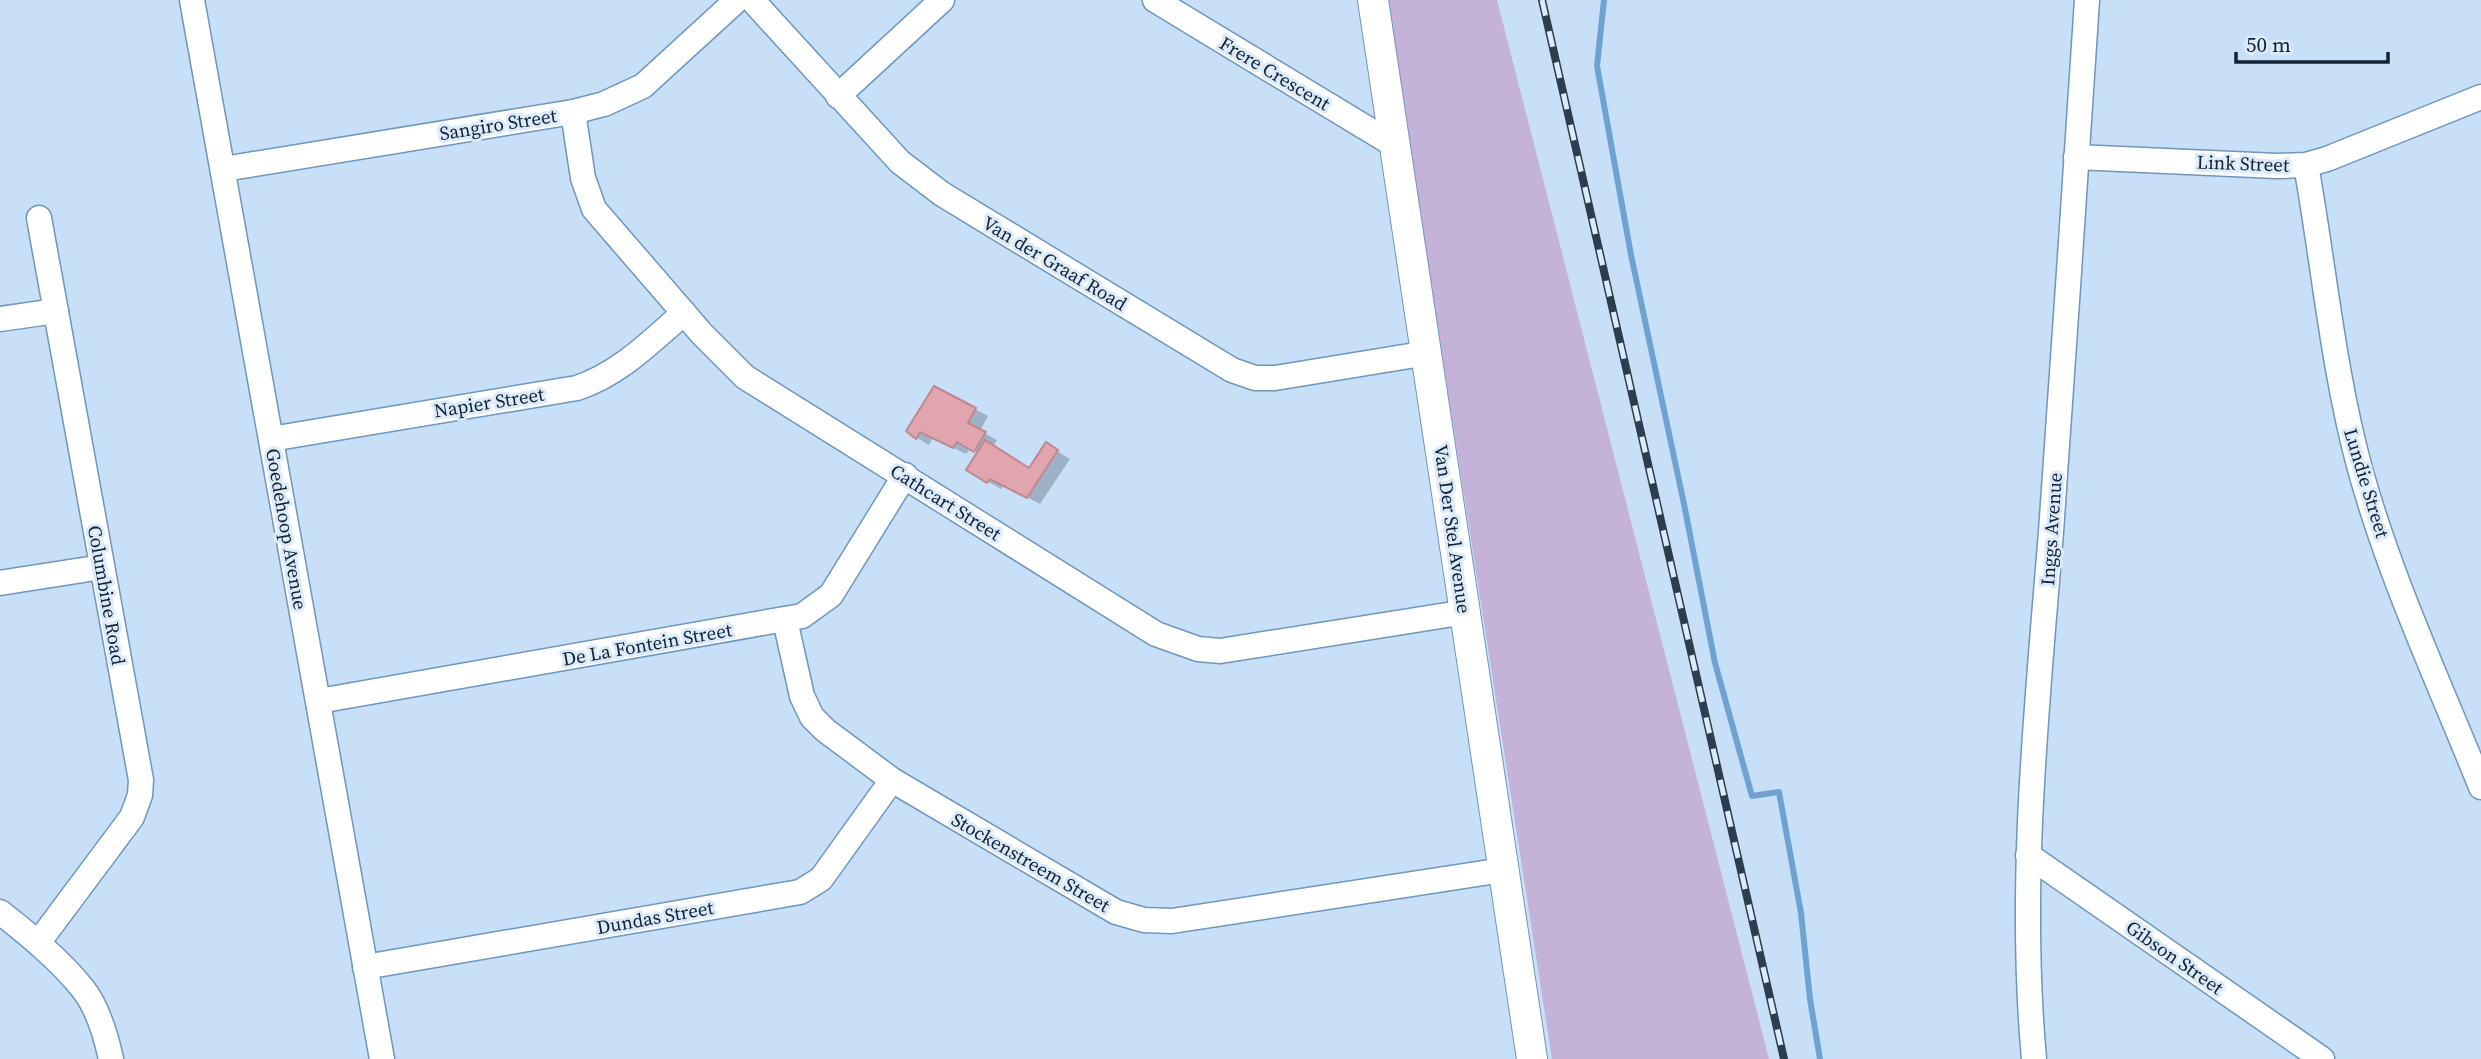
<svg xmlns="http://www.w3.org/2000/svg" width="2481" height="1059" font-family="'Source Serif 4',serif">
<rect width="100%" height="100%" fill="#c7dff7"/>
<path fill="#c5b2d8" d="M1387,0H1497L1769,1059H1552Z"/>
<path fill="#0003" d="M935,388L988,416L980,431L997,440L993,447L1030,470L1046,444L1070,459L1040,504L1004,485L1001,489L968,470L979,453L971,448L966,454L933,438L929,445L917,438Z"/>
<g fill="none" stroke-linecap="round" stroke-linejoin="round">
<path stroke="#6fa2d3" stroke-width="6" d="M1604,0L1597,66L1631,255L1684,504L1715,663L1752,796L1779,792L1801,913L1810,999L1820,1059"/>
</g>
<g fill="#e1a5af" stroke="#c08790" stroke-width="2">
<path d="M934,386L976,408L968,423L986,432L974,452L957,442L953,448L920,432L916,439L906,431Z"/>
<path d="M985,440L1029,468L1046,442L1058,450L1027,498L990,479L987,483L966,470Z"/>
</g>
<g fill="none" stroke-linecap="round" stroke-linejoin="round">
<defs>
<g id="minor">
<path d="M192,0L382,1059"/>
<path d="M752,0L900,162L942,194L1232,370L1255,378H1275L1428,353"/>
<path d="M1155,0L1396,146"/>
<path d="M838,96L942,0"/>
<path d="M573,112L583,178L594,209L702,334L745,377L1156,634L1198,649L1220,651L1466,612"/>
<path d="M2076,157L2277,166L2306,165L2327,159L2481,97"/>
<path d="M2306,165C2324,266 2333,370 2360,469C2390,578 2439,682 2481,787"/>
<path d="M224,169L573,112L604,104L643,86L737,0"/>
<path d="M0,319L56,311"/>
<path d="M271,439L577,388C620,374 651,341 684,313"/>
<path d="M0,583L102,567"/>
<path d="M785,620L802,696L812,717L825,730L892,780L1116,912L1144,920L1172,921L1503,870"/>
<path d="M319,701L802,616L831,595L905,475"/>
<path d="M2028,855L2322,1059"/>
<path d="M0,912C29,935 60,960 83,989C98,1008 106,1036 111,1059"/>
<path d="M38,943L132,817L140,795L141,780L39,218"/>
<path d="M365,967L800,892L821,879L892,780"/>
<path d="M2034,1059C2018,883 2037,707 2051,532C2064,355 2075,177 2087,0"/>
</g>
<path id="tertiary" d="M1373,0L1532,1059"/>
</defs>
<use href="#minor" stroke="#6f96bc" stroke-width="27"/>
<use href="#tertiary" stroke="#6f96bc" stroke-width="32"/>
<use href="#minor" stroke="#fff" stroke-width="24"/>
<use href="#tertiary" stroke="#fff" stroke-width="30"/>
<defs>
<path id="rail" d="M1542,0L1784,1059"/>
</defs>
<use href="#rail" stroke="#2c3d4e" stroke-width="8"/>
<use href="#rail" stroke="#dbebfc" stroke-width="5" stroke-dasharray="16" stroke-linecap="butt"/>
</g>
<g text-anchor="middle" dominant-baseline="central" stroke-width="6" stroke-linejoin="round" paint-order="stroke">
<g font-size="19" fill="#122231" stroke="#dbebfc">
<text transform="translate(1275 73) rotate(31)">Frere Crescent</text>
<text transform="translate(498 124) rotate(-9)">Sangiro Street</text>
<text transform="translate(2243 163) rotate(2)">Link Street</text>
<text transform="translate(1055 263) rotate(31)">Van der Graaf Road</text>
<text transform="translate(489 402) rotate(-9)">Napier Street</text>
<text transform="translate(2367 483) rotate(73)">Lundie Street</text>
<text transform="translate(946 502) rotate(32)">Cathcart Street</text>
<text transform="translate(287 529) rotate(80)">Goedehoop Avenue</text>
<text transform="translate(1453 529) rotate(82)">Van Der Stel Avenue</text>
<text transform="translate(2051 529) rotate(-86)">Inggs Avenue</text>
<text transform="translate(107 595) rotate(80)">Columbine Road</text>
<text transform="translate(647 644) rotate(-10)">De La Fontein Street</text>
<text transform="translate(1031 862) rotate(30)">Stockenstreem Street</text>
<text transform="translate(655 917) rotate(-10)">Dundas Street</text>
<text transform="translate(2175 957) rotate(35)">Gibson Street</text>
</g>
</g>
<path d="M2236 52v10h152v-10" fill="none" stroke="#122231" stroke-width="3.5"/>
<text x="2246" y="52" font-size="21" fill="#122231" stroke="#dbebfc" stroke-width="5" paint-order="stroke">50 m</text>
</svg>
